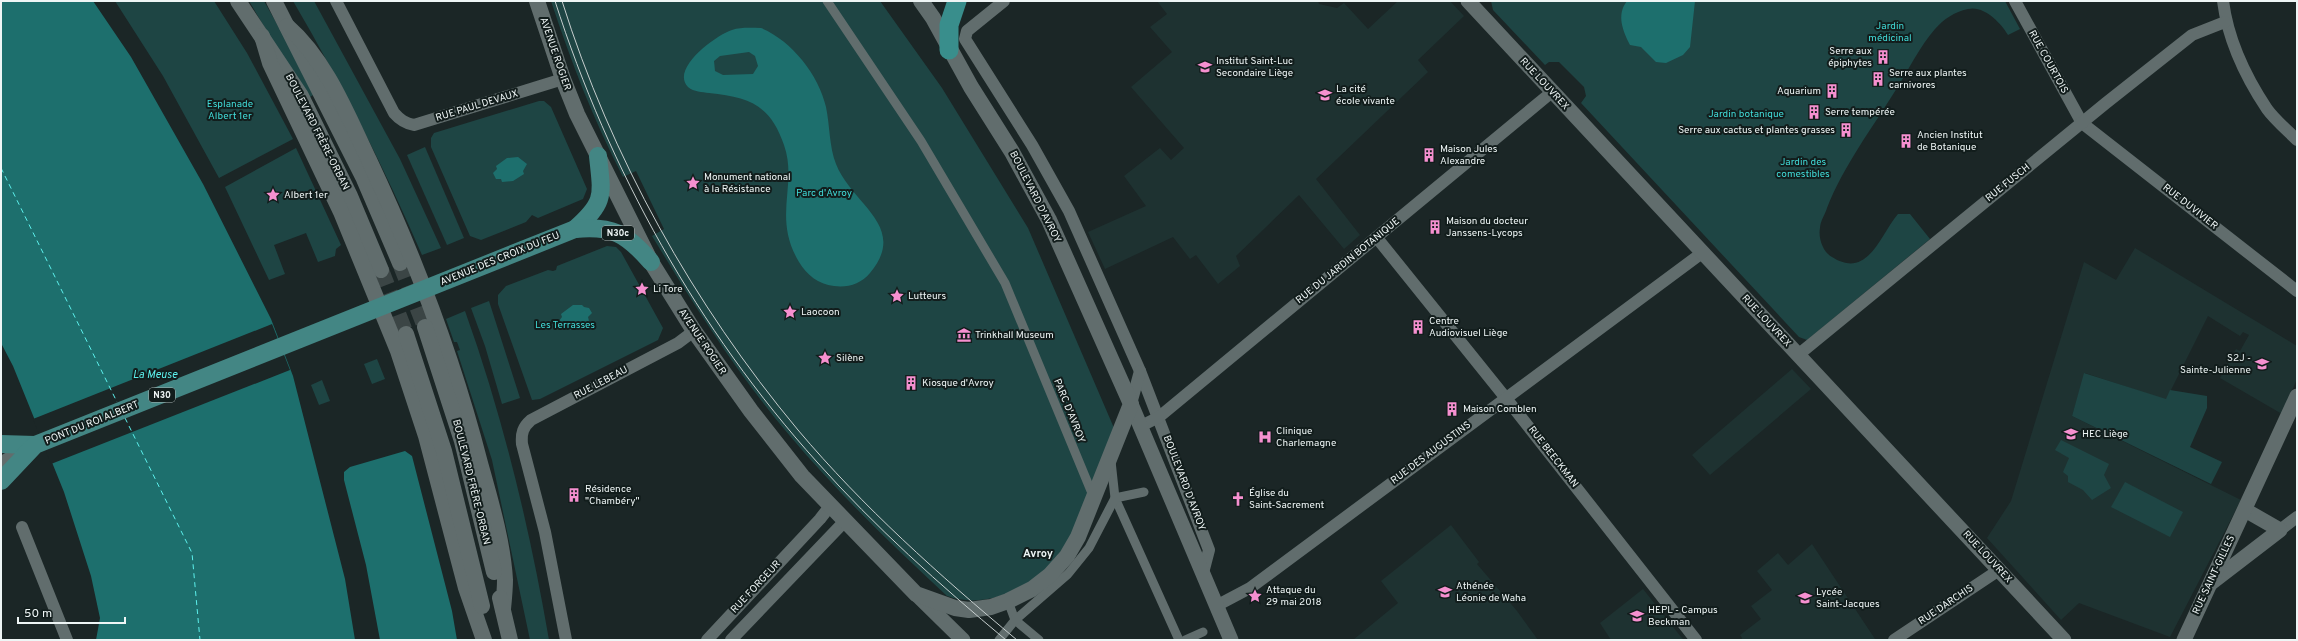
<svg xmlns="http://www.w3.org/2000/svg" width="2298" height="641" font-family="Overpass,sans-serif">
<rect width="100%" height="100%" fill="#1b2626"/>
<g fill="#1e3231">
<path d="M1157,1H1318L1319,4L1337,8L1344,3L1368,29L1398,1H1450L1464,16L1418,60L1428,72L1316,179L1360,235L1344,249L1299,195L1236,256L1240,266L1218,284L1196,255L1190,259L1173,237L1105,269L1088,232L1146,206L1124,176L1160,148L1171,160L1184,148L1131,87L1172,52L1150,27L1167,14Z"/>
<path d="M2135,248L2297,346V379L2282,414L2220,378L2236,349L2240,351L2249,335L2243,332L2240,336L2208,316L2166,400L2085,373L2072,416L2241,500L2170,637L2079,603L2061,620L1987,538L2011,501L2084,262L2116,280Z"/>
<path d="M1792,369L1811,389L1710,475L1692,455Z"/>
<path d="M1451,525L1479,562L1477,564L1517,611L1538,640H1353L1398,603L1381,581Z"/>
<path d="M1812,544L1875,639L1741,640L1742,638L1740,635L1761,619L1751,606L1772,590L1757,571L1778,553L1788,565Z"/>
<path d="M1643,589L1681,637L1684,640H1611L1600,623Z"/>
</g>
<g fill="#1e4544">
<path d="M115,1H214L247,53L293,139L219,178L163,76Z"/>
<path d="M249,1H264L316,93L307,99Z"/>
<path d="M293,1H314L400,159L441,248L422,255C384,167 341,83 293,1Z"/>
<path d="M551,1H880L942,88L1028,228L1114,428C1105,452 1095,477 1086,502C1082,513 1079,526 1073,536C1050,578 995,613 947,596C892,545 838,493 790,436C737,374 694,305 652,236L664,229L636,171L623,177C594,121 571,62 551,1Z"/>
<path d="M1491,1H2005L2020,29L2008,35C2001,23 1984,5 1968,9C1954,12 1944,19 1935,29C1920,46 1909,69 1897,88C1873,127 1844,165 1827,208C1825,215 1820,221 1820,228C1818,238 1823,252 1832,257C1868,280 1880,235 1898,214H1910L1930,239L1807,340L1799,337L1581,103L1586,96L1584,87L1559,62H1549L1545,65L1493,10Z"/>
<path d="M539,101H544L551,107L587,189L583,199L538,218L532,215L526,222L481,240L470,236L431,147V138L434,133Z"/>
<path d="M425,147L464,238L447,245L407,155Z"/>
<path d="M296,148L341,245L336,249L335,256L318,262L306,233L274,245L285,274L269,280L225,187Z"/>
<path d="M607,246L616,247L621,252L663,328L658,340L540,399L532,400L498,304V295L506,286L548,270L553,271L556,270L557,266Z"/>
<path d="M489,301L520,398L502,404L485,346L471,308Z"/>
<path d="M465,311C503,417 530,529 549,640H530L492,460L457,351L460,350L457,342H454L446,319Z"/>
<path d="M377,359L385,379L372,384L364,364Z"/>
<path d="M2084,373L2166,399L2170,390L2207,396V408L2190,447L2222,462L2211,484L2072,416Z"/>
<path d="M322,380L330,401L319,405L311,385Z"/>
<path d="M2061,440L2109,464L2104,475L2111,488L2092,500L2083,490L2068,482V476L2063,472L2069,458L2055,450Z"/>
<path d="M2125,482L2183,512L2170,537L2111,507Z"/>
</g>
<g fill="#1d6f6d" fill-rule="evenodd">
<path d="M1,1H93L131,57L203,184L271,319L293,376L345,579L355,640H96L100,618L91,576L64,492L13,366L1,343Z"/>
<path d="M1627,1H1695L1690,47L1683,55L1666,63L1656,62L1641,47L1630,45C1623,31 1616,15 1627,1Z"/>
<path d="M761,28C791,40 819,75 826,107C830,126 829,146 836,164C852,205 909,226 870,273C861,284 847,288 834,286C818,284 807,275 799,262C772,217 798,185 784,145C770,104 748,97 709,93C702,92 694,92 688,87C670,69 716,35 732,30C741,27 751,28 761,28ZM749,52L755,56L758,66L753,74L723,75L715,71L714,61L720,56Z"/>
<path d="M518,157L527,164L523,171L524,174L513,181L502,182L501,179H496L493,173L497,169L496,166L507,158Z"/>
<path d="M573,305H582L584,307L589,308L592,313L588,317L589,321L578,329L568,330L567,327L559,326V321L562,317L561,314Z"/>
<path d="M405,451L412,456L452,611L457,640H380L366,565L344,480V472L350,467Z"/>
</g>
<path fill="#1b2626" d="M272,324L290,370L51,464L33,419Z"/>
<g fill="none" stroke-linecap="round" stroke-linejoin="round">
<g stroke="#5cf0ec" stroke-width="1" stroke-dasharray="5 4" stroke-linecap="butt">
<path d="M1,168L117,402"/>
<path d="M125,418L192,553L200,640"/>
</g>
<g stroke="#3b4545" stroke-width="16" stroke-dasharray="16 8" stroke-linecap="butt">
<path d="M400,263L425,327"/>
<path d="M381,270L406,334"/>
</g>
<g stroke="#616d6d" stroke-width="9">
<path d="M827,1L921,141L1005,283L1094,498"/>
<path d="M1111,461L1115,498L1179,640"/>
<path d="M1008,601L1015,620L1039,640"/>
<path d="M999,640L1015,620L1068,574L1089,548L1115,498L1144,492"/>
<path d="M1185,640L1203,632"/>
</g>
<g stroke="#616d6d" stroke-width="12">
<path d="M336,1L394,113C400,120 405,123 414,125L563,79"/>
<path d="M1004,1L967,31L965,39L1032,145L1069,211L1140,371L1209,550L1203,573"/>
<path d="M2015,1L2082,123L2297,291"/>
<path d="M2223,1C2228,40 2245,76 2267,109C2275,120 2287,130 2297,140"/>
<path d="M1377,238L1513,407L1696,640"/>
<path d="M1798,355L2106,103L2192,35L2225,22"/>
<path d="M1131,404L1140,371"/>
<path d="M1141,426L1159,417L1552,92"/>
<path d="M22,527L67,640"/>
<path d="M2280,530L2297,517"/>
<path d="M1216,606L1250,588L1702,253"/>
<path d="M566,640L545,532L522,444C521,433 523,427 531,420L678,343L694,331"/>
<path d="M707,640L820,519L830,506"/>
<path d="M731,640L844,522"/>
<path d="M1894,640L1999,570"/>
</g>
<g stroke="#616d6d" stroke-width="15">
<path d="M1468,1L2064,640"/>
<path d="M1131,404L1231,640"/>
<path d="M1,464L29,448"/>
<path d="M2211,583L2280,530L2245,510"/>
<path d="M916,594L963,640"/>
<path d="M2184,640L2297,396"/>
</g>
<g stroke="#616d6d" stroke-width="16">
<path d="M238,1L301,96L350,196L381,270"/>
<path d="M274,1L364,179L400,263"/>
<path d="M537,1L563,79L577,114L651,262L694,331L751,411L802,476L916,594L955,608L969,610L991,607L1008,601L1032,589L1050,575L1067,556L1078,537L1131,404L1049,220L1012,152L971,87L933,18L921,1"/>
<path d="M287,26C326,60 347,114 369,160C415,258 453,358 480,463C490,499 503,542 505,580C505,589 504,599 503,609"/>
<path d="M262,36L270,63L341,212L398,351L426,436L466,588L484,640"/>
<path d="M425,327L462,441L494,572"/>
<path d="M406,334L444,451L482,606"/>
<path d="M500,598L510,640"/>
</g>
<g stroke="#438684" stroke-width="18">
<path d="M575,229C606,202 602,195 598,156"/>
<path d="M1,444L35,445"/>
<path d="M1,481L35,445L575,229C612,225 627,234 651,262"/>
</g>
<path stroke="#398e8c" stroke-width="19" d="M949,50V25L957,1"/>
<g stroke="#c6cece" stroke-width="1">
<path d="M555,1C609,170 698,330 817,462C875,527 940,585 1006,640"/>
<path d="M562,1C611,157 693,304 798,430C863,507 939,575 1017,640"/>
</g>
</g>
<defs>
<symbol id="building-bare" viewBox="-9 -9 18 18"><path d="M-4-6H4V6H1V3H-1V6H-4ZM-2.5-4.3h1.7v1.8h-1.7ZM.8-4.3h1.7v1.8H.8ZM-2.5-1h1.7V.8h-1.7ZM.8-1h1.7V.8H.8Z" fill="#f690d0" stroke="#121d1c" stroke-width="2.5" paint-order="stroke"/></symbol>
<symbol id="school-bare" viewBox="-9 -9 18 18"><path d="M0-5L7-2L0 1L-7-2ZM-4 1L0 2.5L4 1V4Q0 6-4 4Z" fill="#f690d0" stroke="#121d1c" stroke-width="2.5" paint-order="stroke"/></symbol>
<symbol id="sight-bare" viewBox="-9 -9 18 18"><path d="M0-6L1.8-2.2L6-1.7L2.9 1.2L3.7 5.4L0 3.3L-3.7 5.4L-2.9 1.2L-6-1.7L-1.8-2.2Z" fill="#f690d0" stroke="#121d1c" stroke-width="2.5" paint-order="stroke"/></symbol>
<symbol id="museum-bare" viewBox="-9 -9 18 18"><path d="M0-6L6-3V-2H-6V-3ZM-5-1h2V3h-2ZM-1-1h2V3h-2ZM3-1h2V3H3ZM-6 4H6V6H-6Z" fill="#f690d0" stroke="#121d1c" stroke-width="2.5" paint-order="stroke"/></symbol>
<symbol id="university-bare" viewBox="-9 -9 18 18"><path d="M0-5L7-2L0 1L-7-2ZM-4 1L0 2.5L4 1V4Q0 6-4 4Z" fill="#f690d0" stroke="#121d1c" stroke-width="2.5" paint-order="stroke"/></symbol>
<symbol id="hospital-bare" viewBox="-9 -9 18 18"><path d="M-5-5h3v3.5h4V-5h3V5h-3V1.5h-4V5h-3Z" fill="#f690d0" stroke="#121d1c" stroke-width="2.5" paint-order="stroke"/></symbol>
<symbol id="church-bare" viewBox="-9 -9 18 18"><path d="M-1.2-6h2.4v3.5h3.3v2.4h-3.3V6h-2.4V-.1h-3.3v-2.4h3.3Z" fill="#f690d0" stroke="#121d1c" stroke-width="2.5" paint-order="stroke"/></symbol>
</defs>
<g fill-rule="evenodd">
<use href="#building-bare" x="1873" y="47" width="20" height="20"/>
<use href="#school-bare" x="1195" y="57" width="20" height="20"/>
<use href="#building-bare" x="1868" y="69" width="20" height="20"/>
<use href="#building-bare" x="1822" y="81" width="20" height="20"/>
<use href="#school-bare" x="1315" y="85" width="20" height="20"/>
<use href="#building-bare" x="1804" y="102" width="20" height="20"/>
<use href="#building-bare" x="1836" y="120" width="20" height="20"/>
<use href="#building-bare" x="1896" y="131" width="20" height="20"/>
<use href="#building-bare" x="1419" y="145" width="20" height="20"/>
<use href="#sight-bare" x="683" y="173" width="20" height="20"/>
<use href="#sight-bare" x="263" y="185" width="20" height="20"/>
<use href="#building-bare" x="1425" y="217" width="20" height="20"/>
<use href="#sight-bare" x="632" y="279" width="20" height="20"/>
<use href="#sight-bare" x="887" y="286" width="20" height="20"/>
<use href="#sight-bare" x="780" y="302" width="20" height="20"/>
<use href="#building-bare" x="1408" y="317" width="20" height="20"/>
<use href="#museum-bare" x="954" y="325" width="20" height="20"/>
<use href="#sight-bare" x="815" y="348" width="20" height="20"/>
<use href="#school-bare" x="2252" y="354" width="20" height="20"/>
<use href="#building-bare" x="901" y="373" width="20" height="20"/>
<use href="#building-bare" x="1442" y="399" width="20" height="20"/>
<use href="#university-bare" x="2061" y="424" width="20" height="20"/>
<use href="#hospital-bare" x="1255" y="427" width="20" height="20"/>
<use href="#building-bare" x="564" y="485" width="20" height="20"/>
<use href="#church-bare" x="1228" y="489" width="20" height="20"/>
<use href="#school-bare" x="1435" y="582" width="20" height="20"/>
<use href="#sight-bare" x="1245" y="586" width="20" height="20"/>
<use href="#school-bare" x="1795" y="588" width="20" height="20"/>
<use href="#university-bare" x="1627" y="606" width="20" height="20"/>
</g>
<g text-anchor="middle" dominant-baseline="central" stroke-width="4" stroke-linejoin="round" paint-order="stroke">
<g fill="#121d1c" stroke="#acb4b4" stroke-width="1">
<rect x="602" y="226" width="32" height="14" rx="3"/>
<rect x="149" y="388" width="26" height="14" rx="3"/>
</g>
<g font-size="9" font-weight="bold" fill="#eef5f5">
<text x="618" y="233">N30c</text>
<text x="162" y="395">N30</text>
</g>
<g font-size="10" fill="#41dbd8" stroke="#121d1c">
<text x="1890" y="26">Jardin<tspan x="1890" dy="12">médicinal</tspan></text>
<text x="230" y="104">Esplanade<tspan x="230" dy="12">Albert 1er</tspan></text>
<text x="1746" y="114">Jardin botanique</text>
<text x="1803" y="162">Jardin des<tspan x="1803" dy="12">comestibles</tspan></text>
<text x="824" y="193">Parc d'Avroy</text>
<text x="565" y="325">Les Terrasses</text>
</g>
<g font-size="10" fill="#eef5f5" stroke="#121d1c" text-anchor="start">
<text x="1872" y="51" text-anchor="end">Serre aux<tspan x="1872" dy="12">épiphytes</tspan></text>
<text x="1216" y="61">Institut Saint-Luc<tspan x="1216" dy="12">Secondaire Liège</tspan></text>
<text x="1889" y="73">Serre aux plantes<tspan x="1889" dy="12">carnivores</tspan></text>
<text x="1336" y="89">La cité<tspan x="1336" dy="12">école vivante</tspan></text>
<text x="1821" y="91" text-anchor="end">Aquarium</text>
<text x="1825" y="112">Serre tempérée</text>
<text x="1835" y="130" text-anchor="end">Serre aux cactus et plantes grasses</text>
<text x="1917" y="135">Ancien Institut<tspan x="1917" dy="12">de Botanique</tspan></text>
<text x="1440" y="149">Maison Jules<tspan x="1440" dy="12">Alexandre</tspan></text>
<text x="704" y="177">Monument national<tspan x="704" dy="12">à la Résistance</tspan></text>
<text x="284" y="195">Albert 1er</text>
<text x="1446" y="221">Maison du docteur<tspan x="1446" dy="12">Janssens-Lycops</tspan></text>
<text x="653" y="289">Li Tore</text>
<text x="908" y="296">Lutteurs</text>
<text x="801" y="312">Laocoon</text>
<text x="1429" y="321">Centre<tspan x="1429" dy="12">Audiovisuel Liège</tspan></text>
<text x="975" y="335">Trinkhall Museum</text>
<text x="836" y="358">Silène</text>
<text x="2251" y="358" text-anchor="end">S2J -<tspan x="2251" dy="12">Sainte-Julienne</tspan></text>
<text x="922" y="383">Kiosque d'Avroy</text>
<text x="1463" y="409">Maison Comblen</text>
<text x="1276" y="431">Clinique<tspan x="1276" dy="12">Charlemagne</tspan></text>
<text x="2082" y="434">HEC Liège</text>
<text x="585" y="489">Résidence<tspan x="585" dy="12">"Chambéry"</tspan></text>
<text x="1249" y="493">Église du<tspan x="1249" dy="12">Saint-Sacrement</tspan></text>
<text x="1456" y="586">Athénée<tspan x="1456" dy="12">Léonie de Waha</tspan></text>
<text x="1266" y="590">Attaque du<tspan x="1266" dy="12">29 mai 2018</tspan></text>
<text x="1816" y="592">Lycée<tspan x="1816" dy="12">Saint-Jacques</tspan></text>
<text x="1648" y="610">HEPL - Campus<tspan x="1648" dy="12">Beckman</tspan></text>
</g>
<g font-size="10" fill="#eef5f5" stroke="#121d1c">
<text transform="translate(555 54) rotate(71)">AVENUE ROGIER</text>
<text transform="translate(2048 62) rotate(61)">RUE COURTOIS</text>
<text transform="translate(1544 84) rotate(47)">RUE LOUVREX</text>
<text transform="translate(477 106) rotate(-17)">RUE PAUL DEVAUX</text>
<text transform="translate(317 132) rotate(63)">BOULEVARD FRÈRE-ORBAN</text>
<text transform="translate(2008 183) rotate(-39)">RUE FUSCH</text>
<text transform="translate(1035 197) rotate(63)">BOULEVARD D'AVROY</text>
<text transform="translate(2190 207) rotate(38)">RUE DUVIVIER</text>
<text transform="translate(500 259) rotate(-22)">AVENUE DES CROIX DU FEU</text>
<text transform="translate(1348 261) rotate(-39)">RUE DU JARDIN BOTANIQUE</text>
<text transform="translate(1766 321) rotate(47)">RUE LOUVREX</text>
<text transform="translate(702 342) rotate(56)">AVENUE ROGIER</text>
<text transform="translate(601 383) rotate(-28)">RUE LEBEAU</text>
<text transform="translate(1069 411) rotate(68)">PARC D'AVROY</text>
<text transform="translate(92 423) rotate(-22)">PONT DU ROI ALBERT</text>
<text transform="translate(1431 453) rotate(-37)">RUE DES AUGUSTINS</text>
<text transform="translate(1553 457) rotate(52)">RUE BEECKMAN</text>
<text transform="translate(471 482) rotate(76)">BOULEVARD FRÈRE-ORBAN</text>
<text transform="translate(1184 483) rotate(69)">BOULEVARD D'AVROY</text>
<text transform="translate(1987 557) rotate(47)">RUE LOUVREX</text>
<text transform="translate(2214 575) rotate(-65)">RUE SAINT-GILLES</text>
<text transform="translate(756 587) rotate(-47)">RUE FORGEUR</text>
<text transform="translate(1946 605) rotate(-34)">RUE DARCHIS</text>
</g>
<g font-size="11" font-style="italic" fill="#5cf0ec" stroke="#121d1c">
<text x="155" y="375">La Meuse</text>
</g>
<g font-size="11" font-weight="bold" fill="#eef5f5" stroke="#121d1c">
<text x="1038" y="554">Avroy</text>
</g>
</g>
<rect width="2298" height="641" fill="none" stroke="#eef5f5" stroke-width="4"/>
<path d="M18 617v6h107v-6" fill="none" stroke="#eef5f5" stroke-width="2"/>
<text x="24" y="617" font-size="12" fill="#eef5f5" stroke="#121d1c" stroke-width="3" paint-order="stroke">50 m</text>
</svg>
